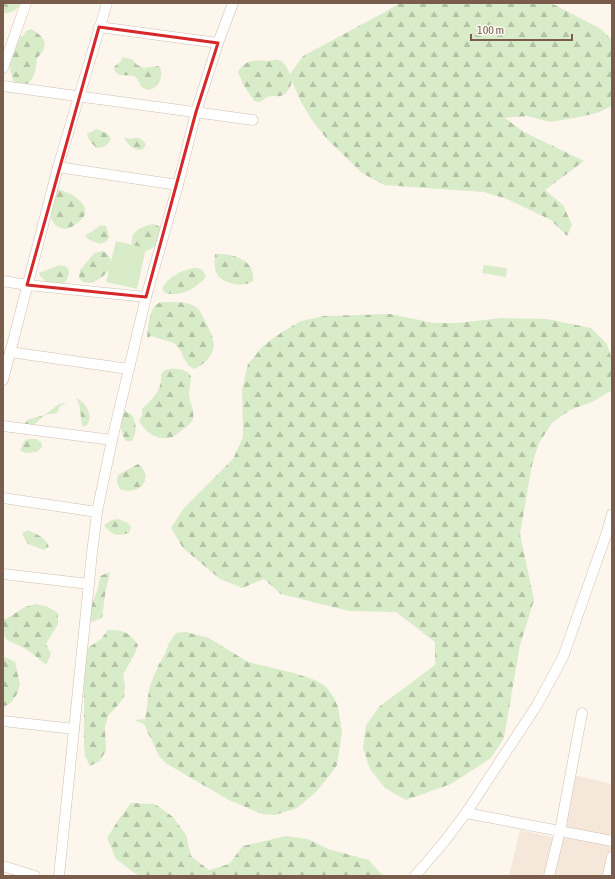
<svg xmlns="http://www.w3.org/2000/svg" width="615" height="879" font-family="'Asap Condensed',sans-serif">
<defs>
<pattern id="forest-firs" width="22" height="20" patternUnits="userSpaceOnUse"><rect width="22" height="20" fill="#d8ecc9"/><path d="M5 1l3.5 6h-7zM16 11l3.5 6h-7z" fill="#b4c2a5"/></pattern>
</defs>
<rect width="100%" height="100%" fill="#fdf6ec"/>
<path fill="#f5e8da" d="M574,775L612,784V876H509L520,830L560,839Z"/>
<g fill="url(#forest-firs)">
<path d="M3,3H21C17,10 11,14 3,13Z"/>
<path d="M400,3H551L601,29L612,40V106L597,113L574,118L550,122L527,116L505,118L524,132L584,161L545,190L563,205L572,225L567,236L551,220L507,199L484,192L384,185L362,173L326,138L312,120L300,100L292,81C291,85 289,90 286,93C280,99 274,94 267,97C264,99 262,102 258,102C255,102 255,101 253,99L243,84L238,72C244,60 255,60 266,61C271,61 276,58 281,61C286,64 288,70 290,74L303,56L385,12Z"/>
<path d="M31,29C39,34 49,40 43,51C41,54 38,56 37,59C37,60 36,65 36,65C35,74 33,80 26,85H16C11,78 9,66 10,58C10,51 15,43 17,37L23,36L26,31Z"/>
<path d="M124,57L133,60L137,65L144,68L158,66L160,67C162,73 162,77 159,82C155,89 148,93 141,86C139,83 138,78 134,76C127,73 116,80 114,67L121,61L122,58Z"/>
<path d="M97,129L108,134L111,139C107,145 105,148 97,148C92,144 89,141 87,134Z"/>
<path d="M124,138C134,140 140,134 146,145L142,150C133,150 129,146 124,138Z"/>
<path d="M57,189C67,191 88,201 85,214C83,220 72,228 66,229C63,229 60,228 57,226C53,223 50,218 50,213C50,205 55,196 57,189Z"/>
<path d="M154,224L160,227L163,232C162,243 153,249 143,252L133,247C127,232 142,226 154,224Z"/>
<path d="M101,225L106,226L108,232L109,238L105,242L99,244L88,239L85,235L91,232Z"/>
<path d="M103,251C109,255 111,258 112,265C108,273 98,282 89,283C88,283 83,282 82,282L79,277L80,270L92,256L93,254L98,252Z"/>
<path d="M215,254C232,253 256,260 253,281C246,285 242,285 234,284C216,280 213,271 215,254Z"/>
<path d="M60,265L65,266L69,270C68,292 47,288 39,273Z"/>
<path d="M194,268C201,268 204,270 206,277C195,289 182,297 165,293L162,288C169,277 181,270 194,268Z"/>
<path d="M169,302C177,302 187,302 194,306C200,309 203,317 206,323C213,337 219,347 207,360C203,364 199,367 194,369L189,366L183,357L181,351L174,343L151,336L147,338C148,329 149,309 157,304C160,302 165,302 169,302Z"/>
<path d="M390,314L434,323H457L501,318L547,319L591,328L607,344L612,360V390L592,402L570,410L552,423L539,443L532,465L520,534L534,600L520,645L504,738L491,758L451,784L406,800L385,788L370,769L363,748L366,725L380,706L435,665V642L396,612L349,611L281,594L264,579L242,588L220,579L183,548L171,528L184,508L233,459L243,437L242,389L248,364L263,346L282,332L301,321L324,316Z"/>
<path d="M170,369C179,368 186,370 191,376C191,382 189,389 189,395C190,403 195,411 193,419C191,424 186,427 182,430C179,433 174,437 169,438C156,440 145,432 139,421L142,415V409C152,400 163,389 161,374L165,370Z"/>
<path d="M76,398C86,402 95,417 86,426L83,427L82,424L79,404Z"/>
<path d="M63,403L66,404L60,406L58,411L56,413L45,415L36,423L28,426L23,424C29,417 36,418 44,415C51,411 56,405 63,403Z"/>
<path d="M124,407L126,412L131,414C137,422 137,431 132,441H126C118,429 122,420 124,407Z"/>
<path d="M31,439H36L41,442L42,447L37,452L25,453L20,450L25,440Z"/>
<path d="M138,464C149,471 148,487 134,490C130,491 125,491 121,490C117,485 116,481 118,475Z"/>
<path d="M118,519L128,523L131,527L129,533C117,536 113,537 104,525L112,520Z"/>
<path d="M27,530C37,534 45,537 49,547L44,550L28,544L22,534Z"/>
<path d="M110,572L105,595L102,618L91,622L90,609L98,588L100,576Z"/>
<path d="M36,604L48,607L58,613V624L46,644L51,654L46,665L28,650L7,640L3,633V619H6L25,607Z"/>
<path d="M108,630C124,630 129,632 138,645L134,655L123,675L125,686L124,698L108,716L105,727L106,750L100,761L90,766L85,756L84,745V698L82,664V652L101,639Z"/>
<path d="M186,632L209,638L248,662L294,673L315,680L325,686L333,696L338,707L342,732L337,765L330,775L315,793L297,808L275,815L262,814L229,800L167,764L159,756L144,724L134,720L145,719L147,707L148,696L150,685L159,664L165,654L169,643L176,633Z"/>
<path d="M5,657L15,662L20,684L17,694L11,703L3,707V658Z"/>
<path d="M131,803L155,804L173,817L186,835L191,856L209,870L229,864L243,846L286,836L308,839L328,849L369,860L383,876H141L136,874L116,859L107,838L119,819Z"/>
</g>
<g fill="#d8ecc9">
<path d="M116,241L146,248L137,289L106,282Z"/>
<path d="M484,265L507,268L506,277L482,273Z"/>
</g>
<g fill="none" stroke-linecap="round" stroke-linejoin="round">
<defs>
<g id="minor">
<path d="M99,27L218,43"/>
<path d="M3,68L26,3"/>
<path d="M3,86L253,120"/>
<path d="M58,167L178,185"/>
<path d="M3,281L27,285L146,297"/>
<path d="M10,352L129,369"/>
<path d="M3,380L58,167L107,3"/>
<path d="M3,426L112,440"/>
<path d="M3,498L97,512"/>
<path d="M3,574L89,584"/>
<path d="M3,721L74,729"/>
<path d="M466,813L612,841"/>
<path d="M3,866L35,876"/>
<path d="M59,876L92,553L97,512L112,440L146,297L178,185L196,112L218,43L233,3"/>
<path d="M415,876L444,842L466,813L537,705L563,657L606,535L612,514"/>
<path d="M549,876L560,831L582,713"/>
<path d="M608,876L612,857"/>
</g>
</defs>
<use href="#minor" stroke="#d1beb0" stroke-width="11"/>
<use href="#minor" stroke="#fff" stroke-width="10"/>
</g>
<path fill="none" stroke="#d62828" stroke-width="3" stroke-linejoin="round" d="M99,27L218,43L196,112L146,297L27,285Z"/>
<rect width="615" height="879" fill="none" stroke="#7a5c4d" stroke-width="8"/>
<path d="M471 34v6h101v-6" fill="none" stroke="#7a5c4d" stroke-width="2"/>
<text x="477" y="34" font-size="12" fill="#7a5c4d" stroke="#fffaf3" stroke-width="3" paint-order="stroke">100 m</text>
</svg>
